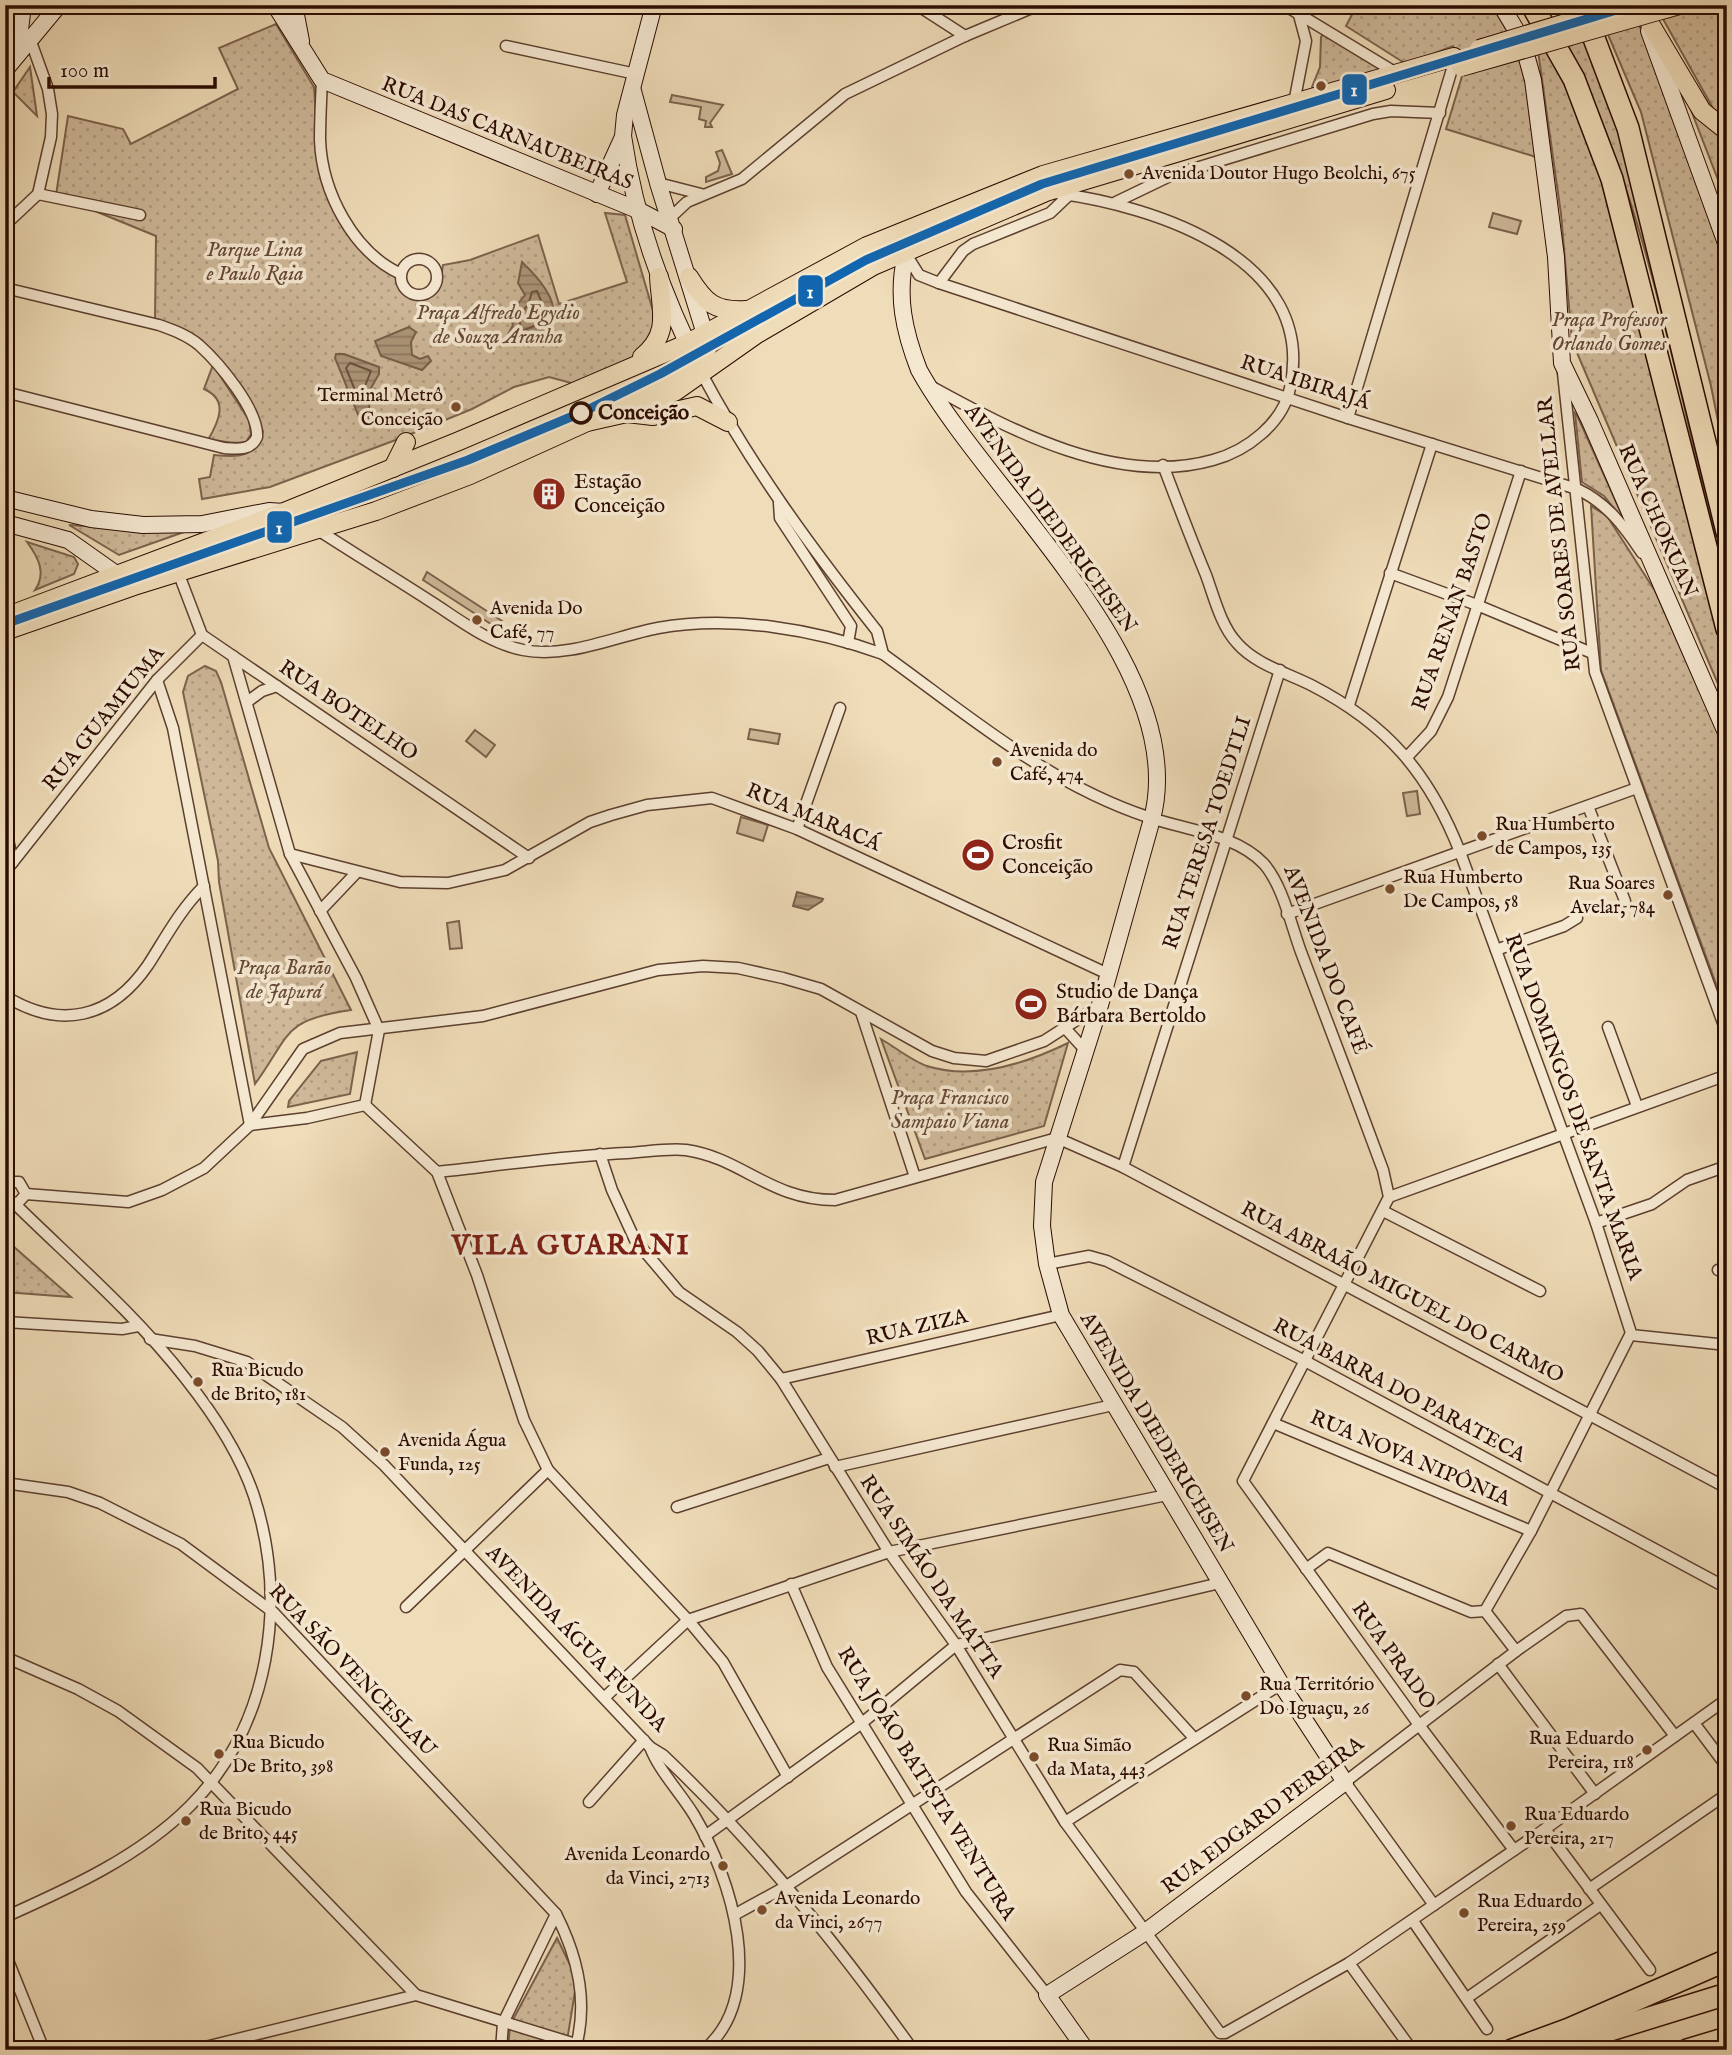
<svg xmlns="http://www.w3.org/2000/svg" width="1732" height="2055" font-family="'IM FELL English',serif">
<defs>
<pattern id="park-dots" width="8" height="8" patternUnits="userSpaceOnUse" patternTransform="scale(1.75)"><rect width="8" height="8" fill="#ceb899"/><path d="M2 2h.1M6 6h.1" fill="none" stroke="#b19d82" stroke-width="1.8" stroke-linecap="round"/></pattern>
<pattern id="water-rules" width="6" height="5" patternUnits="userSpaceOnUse" patternTransform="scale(1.75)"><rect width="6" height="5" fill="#ac9579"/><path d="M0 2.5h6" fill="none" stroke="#8c7861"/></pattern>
</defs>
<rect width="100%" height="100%" fill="#efdcb8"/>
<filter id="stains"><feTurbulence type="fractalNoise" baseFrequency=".00286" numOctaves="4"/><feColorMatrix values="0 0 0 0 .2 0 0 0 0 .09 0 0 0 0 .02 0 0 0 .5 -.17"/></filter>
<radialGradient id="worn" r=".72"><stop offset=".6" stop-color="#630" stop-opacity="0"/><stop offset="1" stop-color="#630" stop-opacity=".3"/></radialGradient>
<g fill="url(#park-dots)" stroke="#7c624c" stroke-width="2">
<path d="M1357,5H1495L1522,50L1539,158L1446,129L1463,73L1453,46L1406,64L1346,26Z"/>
<path d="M1714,5H1727V121L1714,110L1663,19Z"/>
<path d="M1638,22L1727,255V466L1711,386L1641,112L1606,30Z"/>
<path d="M276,24L314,87L318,144L353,237L398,275L405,292C427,307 441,286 443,265L470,260L538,235L559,304L627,282L605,213L625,215L658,328L650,347L618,369L575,384L549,377L514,387L472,409L401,438L270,487L202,499L199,479L210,477L214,455C240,457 253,458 263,432C236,366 215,353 155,321L156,236L56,195L68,116L123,129L131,144L238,89L219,48Z"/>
<path d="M1324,33L1380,69L1379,73L1315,92L1312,87L1320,67L1321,37Z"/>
<path d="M1589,34L1608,79L1727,554V583C1678,401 1652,212 1566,42Z"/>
<path d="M1546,48L1569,93L1607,193L1727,657V705L1572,341L1561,214L1538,51Z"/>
<path d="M30,67L37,116L13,92Z"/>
<path d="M1682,87L1727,137V203Z"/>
<path d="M213,365L249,420L251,434L246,442C232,445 222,440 208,440C219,421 229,400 204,389Z"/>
<path d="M1575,413L1577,415L1625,522L1604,496L1582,482Z"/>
<path d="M1591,506L1607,516L1655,591L1727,753V1014L1601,670Z"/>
<path d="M69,525L184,532L119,555Z"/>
<path d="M27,542L74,557L78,564L74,574L35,590C47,573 38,557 27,542Z"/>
<path d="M205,666L216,671L221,682L269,848L351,1010C281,1020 291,1035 255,1084L219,882L218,861L183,692L188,676Z"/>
<path d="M881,1039C895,1047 912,1061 927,1066C974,1081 1027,1063 1068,1043L1044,1126L925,1159Z"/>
<path d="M357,1052L350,1094L288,1107L289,1101L321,1061Z"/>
<path d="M5,1239L71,1297L5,1292Z"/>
<path d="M557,1938L577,1979L567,2041L563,2050H508L510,2025Z"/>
</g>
<g fill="#ceb899" stroke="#7c624c" stroke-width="2">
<path d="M672,95L718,104L723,105L710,123L712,127H705L706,121L699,119L701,107L670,102Z"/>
<path d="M722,150L732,174L706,182V177L718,171L720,163L716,152Z"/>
<path d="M1493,213L1521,221L1517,234L1489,227Z"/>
<path d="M427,572L502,621L497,628L423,580Z"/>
<path d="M750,729L780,734L778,744L748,739Z"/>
<path d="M475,730L495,745L486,757L466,741Z"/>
<path d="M1417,791L1420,814L1407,816L1403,793Z"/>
<path d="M741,817L768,825L763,841L737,833Z"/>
<path d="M459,921L462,948L450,949L447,923Z"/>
</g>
<g fill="url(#water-rules)" stroke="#785e49" stroke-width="2">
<path d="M522,262C566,304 567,333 503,344L513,325L509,315L525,295L518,283Z"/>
<path d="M409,327L416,332L411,342L412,355L420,359L428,356L431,361L422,370L381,356L375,341Z"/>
<path d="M344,354L379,367V374L371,388L368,419L359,417L335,358L336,354Z"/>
<path d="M797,892L823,899L822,901L808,910L793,906Z"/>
</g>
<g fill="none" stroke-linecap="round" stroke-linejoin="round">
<g stroke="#6c503c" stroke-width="2">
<path d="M537,291L547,315L541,323L522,331L518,316L528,305L532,292Z"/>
<path d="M350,363L371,371L361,396L357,395L346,368Z"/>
</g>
<defs>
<g id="street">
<path d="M917,5L965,36"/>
<path d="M1284,5L1398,74"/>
<path d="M506,46L636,74"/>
<path d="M322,80C321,100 320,120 320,140C322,192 353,252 401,274"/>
<path d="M1294,103L1306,41L1299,15"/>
<path d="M658,183L701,194"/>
<path d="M38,194L140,215"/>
<path d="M1116,202L1170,176L1373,114L1391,111L1440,113"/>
<path d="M670,218L687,202L742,179L845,94L965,36L1039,5"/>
<path d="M5,225L38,194L51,137L52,114L48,89L30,39"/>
<path d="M906,254L919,275L939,283L1348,418L1577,489C1607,503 1624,526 1642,553"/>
<circle cx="419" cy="277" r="18"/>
<path d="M939,283L963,251L973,244L1050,213L1069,195"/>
<path d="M5,288L159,325C173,330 187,335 199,345C218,362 259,410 257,437C251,451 237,449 224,448L5,392"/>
<path d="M1563,373L1595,672L1727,1034"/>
<path d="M702,374C751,466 812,549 877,631L883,654"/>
<path d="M932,387C1012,431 1118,487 1213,460C1247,451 1283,423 1290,388C1318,258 1155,206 1056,193"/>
<path d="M1348,418L1452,69"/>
<path d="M1163,465C1177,502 1191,539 1206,575C1214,597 1221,626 1237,643C1255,664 1287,673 1311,685C1387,724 1429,773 1460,852L1596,1223L1631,1333L1531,1531L1485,1611L1471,1612L1328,1553L1306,1569"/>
<path d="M779,503L780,518L851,626L848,643"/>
<path d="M318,530C355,554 393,577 430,601C460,620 488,643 523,650C567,659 616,636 658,628C731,615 814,629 883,654C968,715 1046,783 1148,817C1185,830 1236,834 1264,864C1283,886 1291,925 1301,952C1329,1025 1356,1097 1383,1170L1389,1197L1243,1481L1419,1725L1514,1850"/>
<path d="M178,572L202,635L529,858"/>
<path d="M1390,573L1477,605L1592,653"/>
<path d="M233,656L290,854L356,978L379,1030L365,1105L307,1118L250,1125"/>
<path d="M157,680L173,728L250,1125"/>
<path d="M247,702L262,691L277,686"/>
<path d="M1349,705L1432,444"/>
<path d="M1407,757L1431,731L1448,697L1521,471"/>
<path d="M1588,806L1625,901"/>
<path d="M5,827L13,862L5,872"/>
<path d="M797,829L840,708"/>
<path d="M290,854L400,882L448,883L505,870L590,822L611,815L647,805L712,798L797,829L1108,974"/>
<path d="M13,862L157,680L202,635"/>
<path d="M320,911L357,872"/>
<path d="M1287,914L1637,788"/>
<path d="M1496,950L1564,926L1577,918"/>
<path d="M5,996C60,1030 111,1019 148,965C166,937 180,910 204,886"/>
<path d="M861,1012L915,1177"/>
<path d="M1608,1027L1637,1106"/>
<path d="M1065,1028L1085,1050"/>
<path d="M365,1105L437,1172L477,1275L524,1420L548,1470L688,1620L723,1662L788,1777"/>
<path d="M600,1154L612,1190L635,1240L679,1292L737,1332L758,1351L781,1379L889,1552L956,1645L1065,1822L1220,2033H1225L1349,1963L1545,1829L1727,1699"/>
<path d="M1123,1167L1280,670"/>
<path d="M437,1172C500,1165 564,1156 627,1153C646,1152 667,1148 686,1150C742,1158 770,1200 835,1200L1057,1138L1123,1167L1727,1488"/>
<path d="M5,1187L12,1182H19L26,1194L17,1204L5,1198"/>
<path d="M26,1194L128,1202L162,1190L204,1168L250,1125L303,1049L340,1033L483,1016L658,970L703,966L738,968L783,978L821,989L932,1051L954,1058L986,1061L1044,1041L1100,1005"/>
<path d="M1389,1197L1727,1075"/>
<path d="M1383,1211L1540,1291"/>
<path d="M1596,1223L1652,1204L1687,1180L1727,1166"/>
<path d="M1047,1264L1089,1256L1107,1261L1305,1361L1727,1588"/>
<path d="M1718,1270L1727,1267"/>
<path d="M5,1322L122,1329L138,1326"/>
<path d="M1631,1335L1727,1345"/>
<path d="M150,1339L195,1346L247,1362L342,1427L384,1465L650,1747L663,1755C756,1843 838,1945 913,2050"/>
<path d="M781,1379L1061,1315"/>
<path d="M1273,1423L1531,1531"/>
<path d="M835,1467L1113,1405"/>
<path d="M5,1483L68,1492L100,1503L181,1544L273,1612L556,1914"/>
<path d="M677,1507L829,1458"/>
<path d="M791,1584L827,1667L966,1892L1047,1995"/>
<path d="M406,1607L548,1470"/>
<path d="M1485,1611L1516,1651"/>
<path d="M5,1657L78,1689L118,1711L197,1768L416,1995L595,2050"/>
<path d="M1498,1664L1595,1794"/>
<path d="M605,1697L688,1620L889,1552L1167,1495"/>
<path d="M1694,1723L1727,1767"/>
<path d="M650,1747C659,1771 680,1792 694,1815C731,1877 769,1995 704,2050"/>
<path d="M589,1802L644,1740"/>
<path d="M1065,1822L1281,1684"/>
<path d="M1545,1829L1650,1970"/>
<path d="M705,1836L862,1723L956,1645L1220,1583"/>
<path d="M1589,1889L1727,1794"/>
<path d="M1434,1905L1345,1782L1516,1651L1566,1616L1581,1614L1675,1736"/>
<path d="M734,1915L785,1887L1120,1670L1134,1672L1194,1738"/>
<path d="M5,1917C70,1888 139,1857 190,1806C271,1725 288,1601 254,1496C240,1454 212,1412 185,1378C135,1314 72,1260 15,1204"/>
<path d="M1413,1921L1487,2029"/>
<path d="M5,1953L44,2050"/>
<path d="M1349,1963L1412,2050"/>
<path d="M1467,1998L1599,1906"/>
<path d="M193,2050L416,1995"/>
<path d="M501,2050L503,2023L556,1914C578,1957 589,2002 575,2050"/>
</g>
<g id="secondary">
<path d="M275,5L322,80L640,211L674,229"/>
<path d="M298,5L296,15L301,41"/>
<path d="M654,5L625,115L623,136C635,219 664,299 702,373"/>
<path d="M1501,5L1522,40L1533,80L1556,257L1562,363L1590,421L1727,735"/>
<path d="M1649,31L1727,246"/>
<path d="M17,55L23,5"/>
<path d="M5,70L59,5"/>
<path d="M633,91L658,183L705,334"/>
<path d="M597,194L622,139"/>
<path d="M906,254C896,296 904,331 919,370C987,493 1192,668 1152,819L1100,1005L1044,1182L1042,1226L1047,1264L1061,1315L1281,1684L1345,1782L1144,1933L1047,1995L1086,2050"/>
<path d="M5,498L91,519L143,525L202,524L269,511L284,512L318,530"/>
<path d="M5,523L68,540L126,581"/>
</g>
<g id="primary">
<path d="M1642,10L1702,111L1727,131"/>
<path d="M689,277C705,303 715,312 746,310"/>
<path d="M642,357C671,333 661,311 659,277"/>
<path d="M627,413L653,416L697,406L728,422"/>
<path d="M587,422L627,413L676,391L757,334L873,266L1046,192L1386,90"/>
<path d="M393,468L406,442"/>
<path d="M5,617L284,512L459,441L686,344L867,246L1043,175L1454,57"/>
<path d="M5,631L134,586L376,511L470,475L587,422L626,396L696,362L707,349L705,334"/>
</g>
<g id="highway">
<path d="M1532,5L1574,79L1612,179L1727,629"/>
<path d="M1578,5L1592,33L1628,128L1727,532"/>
<path d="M1552,2048L1727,1994"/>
<path d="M1512,2050L1569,2029L1727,1960"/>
<path d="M1687,2050L1727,2038"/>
</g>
</defs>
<use href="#street" stroke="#5c3f2e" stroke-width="13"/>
<use href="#secondary" stroke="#2b0b00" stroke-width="18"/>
<use href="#primary" stroke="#2b0b00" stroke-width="20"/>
<use href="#highway" stroke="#2b0b00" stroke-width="24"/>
<use href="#street" stroke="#f5e8d1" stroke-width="10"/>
<use href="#secondary" stroke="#f5e8d1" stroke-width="16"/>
<use href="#primary" stroke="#efdcb8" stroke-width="18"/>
<use href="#highway" stroke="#efdcb8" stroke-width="21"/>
<defs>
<g id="primary-bridge">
<path d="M1479,49L1626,5"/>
<path d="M1461,67L1679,5"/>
</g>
</defs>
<use href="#primary-bridge" stroke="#2b0b00" stroke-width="20" stroke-linecap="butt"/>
<use href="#primary-bridge" stroke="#efdcb8" stroke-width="18"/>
<defs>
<path id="metro-1" d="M5,624L468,460L585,411L660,374L866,260L1042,184L1633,5"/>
</defs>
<use href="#metro-1" stroke="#f5e8d1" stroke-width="14"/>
<use href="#metro-1" stroke="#1266af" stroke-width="9"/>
</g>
<defs>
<symbol id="building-disc" viewBox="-11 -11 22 22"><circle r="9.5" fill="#8f2418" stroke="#f5e8d1"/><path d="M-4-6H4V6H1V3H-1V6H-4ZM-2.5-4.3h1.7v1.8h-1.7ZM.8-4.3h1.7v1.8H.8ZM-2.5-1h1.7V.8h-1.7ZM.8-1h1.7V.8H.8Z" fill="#fff"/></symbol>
<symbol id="stadium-disc" viewBox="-11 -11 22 22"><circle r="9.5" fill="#8f2418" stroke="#f5e8d1"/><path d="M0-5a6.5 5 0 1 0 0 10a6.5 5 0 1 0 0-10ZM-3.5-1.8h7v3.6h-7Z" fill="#fff"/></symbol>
</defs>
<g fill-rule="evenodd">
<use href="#building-disc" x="530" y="475" width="38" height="38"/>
<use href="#stadium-disc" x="959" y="836" width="38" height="38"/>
<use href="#stadium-disc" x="1012" y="985" width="38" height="38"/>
</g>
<g fill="#7a4b2a" stroke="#f5e8d1" stroke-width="2.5">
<circle cx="1321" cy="86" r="6"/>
<circle cx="1129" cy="174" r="6"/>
<circle cx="456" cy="407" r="6"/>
<circle cx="477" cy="620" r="6"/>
<circle cx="997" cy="762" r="6"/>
<circle cx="1482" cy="836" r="6"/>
<circle cx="1390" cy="889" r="6"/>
<circle cx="1668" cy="895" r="6"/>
<circle cx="198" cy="1382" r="6"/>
<circle cx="385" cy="1452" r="6"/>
<circle cx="1246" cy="1696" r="6"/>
<circle cx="1647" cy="1750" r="6"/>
<circle cx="219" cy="1754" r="6"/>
<circle cx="1034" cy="1757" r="6"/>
<circle cx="186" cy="1821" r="6"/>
<circle cx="1511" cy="1826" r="6"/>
<circle cx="723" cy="1866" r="6"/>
<circle cx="762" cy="1910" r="6"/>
<circle cx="1464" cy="1913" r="6"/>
</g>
<circle fill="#f5e8d1" stroke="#2b0b00" stroke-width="3.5" cx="581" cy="413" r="10"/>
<g text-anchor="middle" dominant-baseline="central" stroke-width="7" stroke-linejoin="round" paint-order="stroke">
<g font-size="19" fill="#2b0b00" stroke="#f5e8d1" text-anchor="start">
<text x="1142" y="174">Avenida Doutor Hugo Beolchi, 675</text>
<text x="443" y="396" text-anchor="end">Terminal Metrô<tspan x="443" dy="24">Conceição</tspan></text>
<text x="490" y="609">Avenida Do<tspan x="490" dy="24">Café, 77</tspan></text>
<text x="1010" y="751">Avenida do<tspan x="1010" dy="24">Café, 474</tspan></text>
<text x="1495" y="825">Rua Humberto<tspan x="1495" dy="24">de Campos, 135</tspan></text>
<text x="1403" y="878">Rua Humberto<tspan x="1403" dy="24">De Campos, 58</tspan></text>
<text x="1655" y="884" text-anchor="end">Rua Soares<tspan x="1655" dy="24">Avelar, 784</tspan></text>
<text x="211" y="1371">Rua Bicudo<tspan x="211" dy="24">de Brito, 181</tspan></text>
<text x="398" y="1441">Avenida Água<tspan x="398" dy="24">Funda, 125</tspan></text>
<text x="1259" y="1685">Rua Território<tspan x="1259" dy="24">Do Iguaçu, 26</tspan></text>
<text x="1634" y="1739" text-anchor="end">Rua Eduardo<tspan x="1634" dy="24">Pereira, 118</tspan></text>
<text x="232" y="1743">Rua Bicudo<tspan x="232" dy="24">De Brito, 398</tspan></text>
<text x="1047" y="1746">Rua Simão<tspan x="1047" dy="24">da Mata, 443</tspan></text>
<text x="199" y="1810">Rua Bicudo<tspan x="199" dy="24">de Brito, 445</tspan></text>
<text x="1524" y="1815">Rua Eduardo<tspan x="1524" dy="24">Pereira, 217</tspan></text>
<text x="710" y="1855" text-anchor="end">Avenida Leonardo<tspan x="710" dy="24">da Vinci, 2713</tspan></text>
<text x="775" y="1899">Avenida Leonardo<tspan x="775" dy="24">da Vinci, 2677</tspan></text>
<text x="1477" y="1902">Rua Eduardo<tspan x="1477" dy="24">Pereira, 259</tspan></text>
</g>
<g font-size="21" fill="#2b0b00" stroke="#f5e8d1">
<text transform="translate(507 134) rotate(22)">RUA DAS CARNAUBEIRAS</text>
<text transform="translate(1305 383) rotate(18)">RUA IBIRAJÁ</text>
<text transform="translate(1050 519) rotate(54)">AVENIDA DIEDERICHSEN</text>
<text transform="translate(1657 521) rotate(66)">RUA CHOKUAN</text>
<text transform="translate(1560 534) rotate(-96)">RUA SOARES DE AVELLAR</text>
<text transform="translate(1453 612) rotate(-71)">RUA RENAN BASTO</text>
<text transform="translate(348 711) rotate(34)">RUA BOTELHO</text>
<text transform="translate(104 719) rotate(-51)">RUA GUAMIUMA</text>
<text transform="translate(813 818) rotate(23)">RUA MARACÁ</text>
<text transform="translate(1208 833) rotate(-72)">RUA TERESA TOEDTLI</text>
<text transform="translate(1325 960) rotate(69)">AVENIDA DO CAFÉ</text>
<text transform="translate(1573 1107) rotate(70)">RUA DOMINGOS DE SANTA MARIA</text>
<text transform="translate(1402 1293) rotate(28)">RUA ABRAÃO MIGUEL DO CARMO</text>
<text transform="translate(917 1328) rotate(-13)">RUA ZIZA</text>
<text transform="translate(1399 1391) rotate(28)">RUA BARRA DO PARATECA</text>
<text transform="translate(1156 1433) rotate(59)">AVENIDA DIEDERICHSEN</text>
<text transform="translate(1410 1459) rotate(23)">RUA NOVA NIPÔNIA</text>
<text transform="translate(931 1577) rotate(56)">RUA SIMÃO DA MATTA</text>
<text transform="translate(576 1639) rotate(46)">AVENIDA ÁGUA FUNDA</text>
<text transform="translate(1393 1656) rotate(54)">RUA PRADO</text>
<text transform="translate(352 1671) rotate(46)">RUA SÃO VENCESLAU</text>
<text transform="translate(926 1784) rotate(58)">RUA JOÃO BATISTA VENTURA</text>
<text transform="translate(1263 1816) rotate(-37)">RUA EDGARD PEREIRA</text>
</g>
<g font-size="21" font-style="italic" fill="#644836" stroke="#f5e8d1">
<text x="255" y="250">Parque Lina<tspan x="255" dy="24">e Paulo Raia</tspan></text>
<text x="498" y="313">Praça Alfredo Egydio<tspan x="498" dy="24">de Souza Aranha</tspan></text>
<text x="1609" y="320">Praça Professor<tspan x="1609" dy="24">Orlando Gomes</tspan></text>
<text x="284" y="968">Praça Barão<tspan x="284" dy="24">de Japurá</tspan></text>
<text x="950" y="1098">Praça Francisco<tspan x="950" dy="24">Sampaio Viana</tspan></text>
</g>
<g font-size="21" font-weight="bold" fill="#2b0b00" stroke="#f5e8d1" text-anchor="start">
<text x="598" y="413">Conceição</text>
</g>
<g font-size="21" fill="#2b0b00" stroke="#f5e8d1" text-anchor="start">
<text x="574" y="482">Estação<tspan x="574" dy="24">Conceição</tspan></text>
<text x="1002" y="843">Crosfit<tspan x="1002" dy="24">Conceição</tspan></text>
<text x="1056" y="992">Studio de Dança<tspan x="1056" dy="24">Bárbara Bertoldo</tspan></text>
</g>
<g font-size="28" font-weight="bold" letter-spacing="2" fill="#7a1f14" stroke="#f5e8d1">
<text x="571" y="1246">VILA GUARANI</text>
</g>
</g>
<g stroke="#f5e8d1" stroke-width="2.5">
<rect x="1341" y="73" width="27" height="33" rx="7" fill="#1266af"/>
<rect x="797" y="274" width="27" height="34" rx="7" fill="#1266af"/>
<rect x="266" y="510" width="27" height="34" rx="7" fill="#1266af"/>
</g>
<g font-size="19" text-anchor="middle" font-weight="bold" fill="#fff">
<text x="1354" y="96">1</text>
<text x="810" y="298">1</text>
<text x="279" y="534">1</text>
</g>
<rect width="1732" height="2055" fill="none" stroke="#efdcb8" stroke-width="28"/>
<rect x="7" y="7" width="1718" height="2041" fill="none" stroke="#2b0b00" stroke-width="3.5"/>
<rect x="14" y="14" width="1704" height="2027" fill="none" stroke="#2b0b00" stroke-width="2"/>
<path d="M49 77v10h166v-10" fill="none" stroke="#2b0b00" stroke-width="3.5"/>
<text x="60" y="77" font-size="21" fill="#2b0b00" stroke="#f5e8d1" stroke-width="5" paint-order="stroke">100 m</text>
<rect width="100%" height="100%" filter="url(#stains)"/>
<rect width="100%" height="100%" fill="url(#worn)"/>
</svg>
